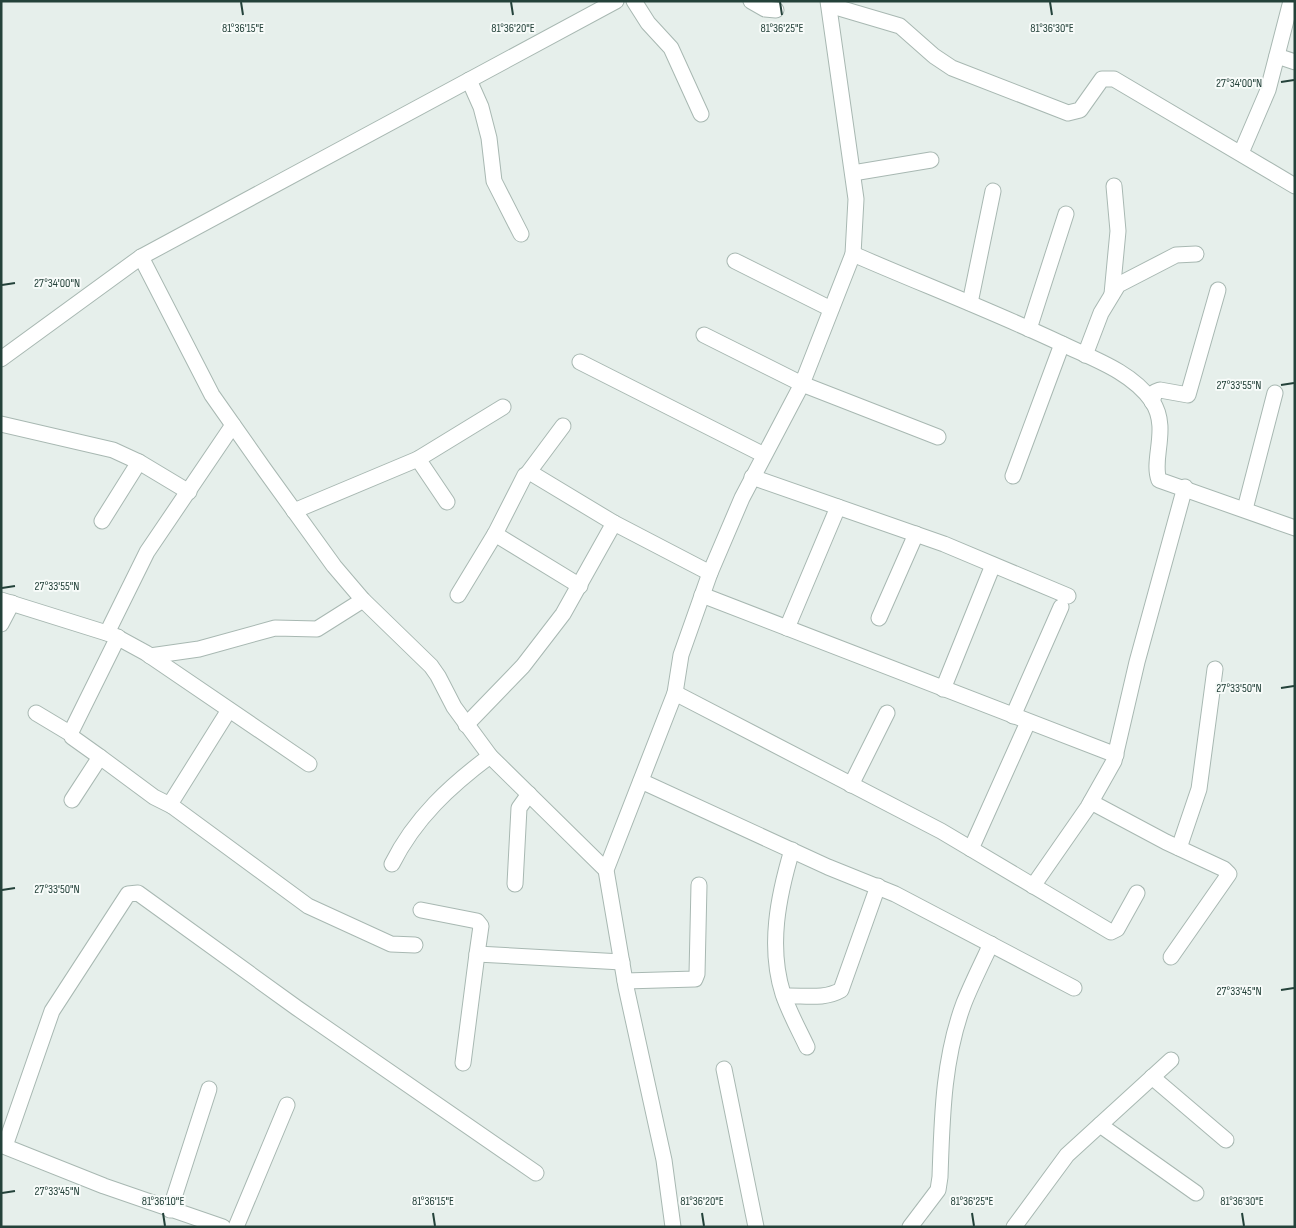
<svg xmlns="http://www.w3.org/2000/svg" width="1296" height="1228" font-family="'Sofia Sans Condensed',sans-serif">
<rect width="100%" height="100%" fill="#e6efeb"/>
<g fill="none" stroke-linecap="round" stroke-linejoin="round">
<defs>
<g id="minor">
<path d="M634,1L648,23L671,48L701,114"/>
<path d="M751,1L765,9L776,10"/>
<path d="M829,5L900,26L934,56L952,68L1068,113L1080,110L1102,79H1114L1295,186"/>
<path d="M1277,56L1295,62"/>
<path d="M469,80L481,107L489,138L494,181L521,234"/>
<path d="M1241,153L1268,90L1291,1"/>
<path d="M853,173L931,160"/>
<path d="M853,254C922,284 992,311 1060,343C1091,358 1131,371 1152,401C1170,428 1151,459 1159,480L1295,528"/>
<path d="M141,257L212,395L264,469L334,566L363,600L431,666L438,676L454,707L490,756L606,870"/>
<path d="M735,261L831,309"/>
<path d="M1112,294L1118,231L1114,186"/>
<path d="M970,303L993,191"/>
<path d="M1029,329L1066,214"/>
<path d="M704,335L802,384L938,437"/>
<path d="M1085,355L1101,313L1118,285L1176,255L1196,254"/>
<path d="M1,359L141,257L616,1"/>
<path d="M580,362L764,455"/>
<path d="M1152,402L1155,392L1160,390L1188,395L1218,290"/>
<path d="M1,424L113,450L139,462L189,492"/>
<path d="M418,459L447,502"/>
<path d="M528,473L563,426"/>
<path d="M1013,476L1062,344"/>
<path d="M752,477L944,544L1068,596"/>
<path d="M1245,509L1275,393"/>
<path d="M294,511L418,459L503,407"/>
<path d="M102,521L139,462"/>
<path d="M495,534L580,586"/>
<path d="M458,595L495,534L525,475L531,473L614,523L710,573"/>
<path d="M702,595L1116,755"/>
<path d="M1,600L113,635L146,653L309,764"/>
<path d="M879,618L916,534"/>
<path d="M1,624L12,603"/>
<path d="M787,628L838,507"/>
<path d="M107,633L147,552L233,425"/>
<path d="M150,656L199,649L275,628L317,629L363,600"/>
<path d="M943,689L993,565"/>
<path d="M675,693L941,831L1111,932L1117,929L1137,893"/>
<path d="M229,710L172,801V806L308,906L391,944L415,945"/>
<path d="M36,713L71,734"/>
<path d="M1013,716L1061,607"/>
<path d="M466,725L523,666L563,614L614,523"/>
<path d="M100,757L154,797L172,806"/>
<path d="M641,781L828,867L895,894L1074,988"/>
<path d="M851,785L887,713"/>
<path d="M72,800L100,757L72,737L71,732L118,637"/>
<path d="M1091,802L1166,842L1224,869L1229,874L1171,957"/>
<path d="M1179,848L1199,789L1215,669"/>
<path d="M971,849L1028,722"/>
<path d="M792,850C778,897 768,947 783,994C789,1012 799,1030 807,1047"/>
<path d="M392,864C415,818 450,786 490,756"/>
<path d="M515,884L519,808L529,794"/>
<path d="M1033,886L1088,807L1114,761L1137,662L1185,487"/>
<path d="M421,910L477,921L481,926L477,954L622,962"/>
<path d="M625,981L695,979L697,974L699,885"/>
<path d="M784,996C803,995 824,1000 841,990L878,886"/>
<path d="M463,1063L477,954"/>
<path d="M724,1069L756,1227"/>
<path d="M1152,1077L1226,1140"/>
<path d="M1100,1125L1196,1193"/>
<path d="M1,1145L104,1186L223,1227"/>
<path d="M5,1146L52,1011L128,894L138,893L297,1008L536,1173"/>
<path d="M170,1210L209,1089"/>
<path d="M236,1227L287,1105"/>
<path d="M673,1227L664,1160L626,987L606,870L675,693L681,655L710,573L742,498L802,384L853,254L856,199L828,1"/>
<path d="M910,1227L938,1190L940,1177C942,1118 943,1059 964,1003C972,983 982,963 991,944"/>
<path d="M1014,1227L1067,1155L1171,1060"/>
</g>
</defs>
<use href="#minor" stroke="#a8b8b2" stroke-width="17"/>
<use href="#minor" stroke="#fff" stroke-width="15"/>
</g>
<path fill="none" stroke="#24423a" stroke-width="2" d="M241,2L243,15M511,2L513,15M780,2L782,15M1050,2L1052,15M1281,82L1294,80M2,285L15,283M1281,385L1294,383M2,588L15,586M1281,688L1294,686M2,890L15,888M1281,990L1294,988M2,1193L15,1191M163,1213L165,1226M433,1213L435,1226M702,1213L704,1226M972,1213L974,1226M1242,1213L1244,1226"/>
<g font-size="12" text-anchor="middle" fill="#24423a" stroke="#f7fbf9" stroke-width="4" stroke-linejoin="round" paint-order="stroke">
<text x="243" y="32">81°36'15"E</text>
<text x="513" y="32">81°36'20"E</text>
<text x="782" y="32">81°36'25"E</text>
<text x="1052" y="32">81°36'30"E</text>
<text x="1239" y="87">27°34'00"N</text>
<text x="57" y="287">27°34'00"N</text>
<text x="1239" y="389">27°33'55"N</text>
<text x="57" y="590">27°33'55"N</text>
<text x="1239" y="692">27°33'50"N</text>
<text x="57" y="893">27°33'50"N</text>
<text x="1239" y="995">27°33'45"N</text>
<text x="57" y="1195">27°33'45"N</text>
<text x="163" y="1205">81°36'10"E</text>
<text x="433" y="1205">81°36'15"E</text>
<text x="702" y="1205">81°36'20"E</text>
<text x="972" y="1205">81°36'25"E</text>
<text x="1242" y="1205">81°36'30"E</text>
</g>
<rect width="1296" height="1228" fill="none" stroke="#24423a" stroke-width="5"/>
</svg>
